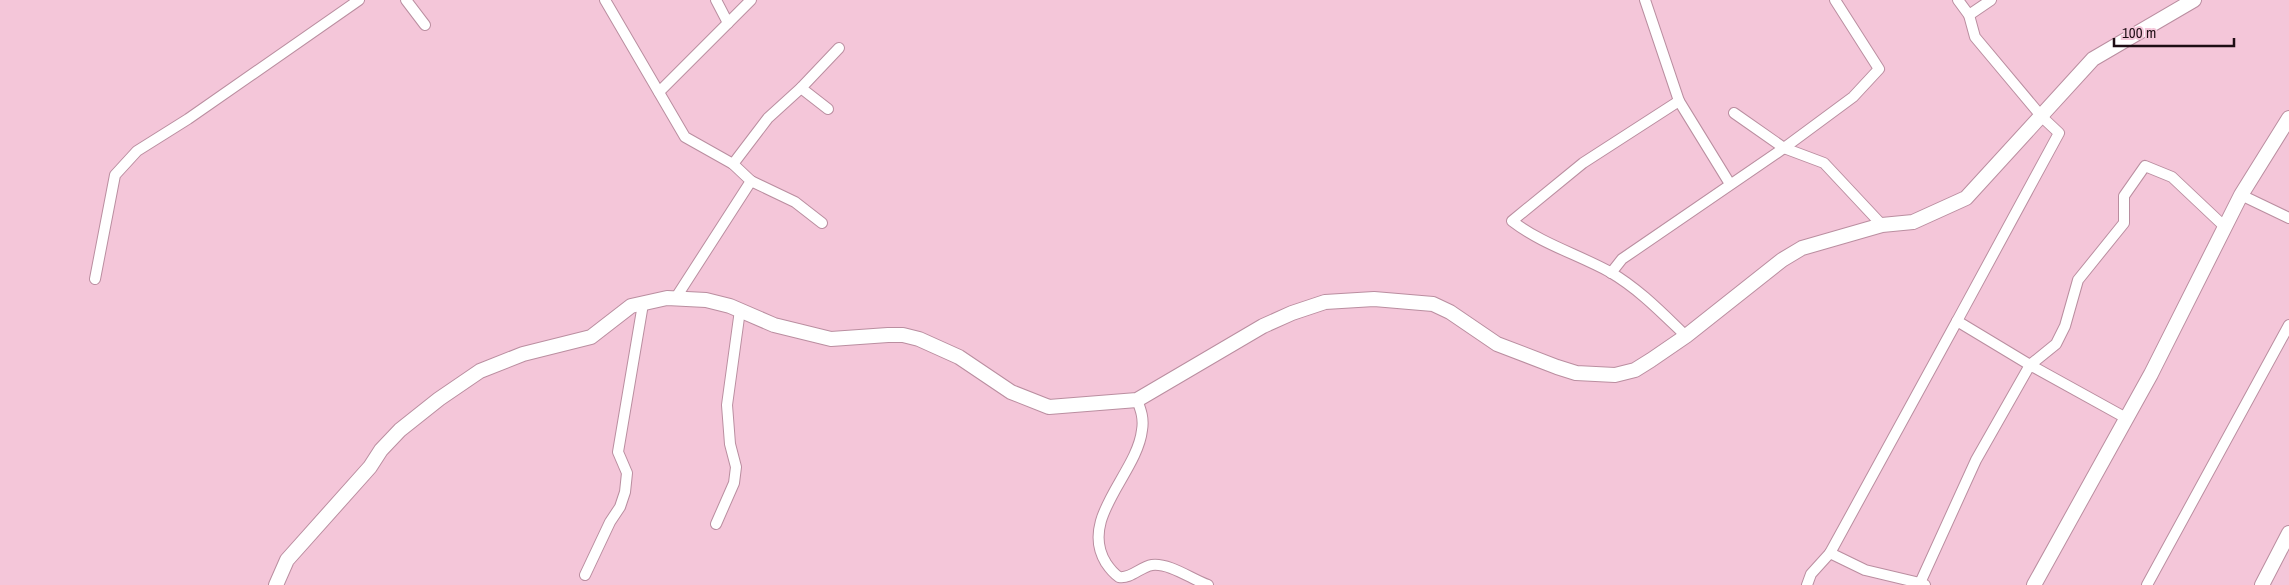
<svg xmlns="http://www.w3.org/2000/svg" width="2289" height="585" font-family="'Archivo Narrow',sans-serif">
<rect width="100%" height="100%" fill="#f4c6d9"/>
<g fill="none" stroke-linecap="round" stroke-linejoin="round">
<defs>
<g id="street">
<path d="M406,0L425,25"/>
<path d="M605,0L685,137L733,164L751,181L675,299"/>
<path d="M716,0L728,23L751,0"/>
<path d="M1645,0L1679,101"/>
<path d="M1958,0L1969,15L1975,37L2042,117L2059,133L1957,321L2030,365L2056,344L2065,326L2078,280L2124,223V196L2145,166L2172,177L2225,227"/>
<path d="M1969,15L1991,0"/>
<path d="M801,88L828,109"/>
<path d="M659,92L728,23"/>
<path d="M1734,113L1784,148L1824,163L1882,225"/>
<path d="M733,164L768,118L801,88L839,48"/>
<path d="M751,181L795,202L822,223"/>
<path d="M2241,195L2289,218"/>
<path d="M1611,273L1622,259L1784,148L1853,97L1879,69L1835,0"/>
<path d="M95,279L115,175L137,151L188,119L359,0"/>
<path d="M1686,336C1662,313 1639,289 1610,272C1577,254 1542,244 1512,221L1583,163L1679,101L1730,184"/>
<path d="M1137,400C1141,410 1144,419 1142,430C1137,474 1078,518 1106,563C1110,569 1113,573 1119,577C1131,579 1140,567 1152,565C1170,563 1191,579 1208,585"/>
<path d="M716,524L734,483L736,467L730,444L727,405L740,310"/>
<path d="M585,575L610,522L620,507L625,492L627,473L618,452L643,304"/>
<path d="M1807,585L1811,574L1830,553"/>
<path d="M1919,585L1920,583L1865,570L1830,553L1957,321"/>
<path d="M1925,585L1920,583L1976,460L2030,365L2126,418"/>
<path d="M2147,585L2289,325"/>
</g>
<g id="secondary">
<path d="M276,585L287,560L370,467L381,450L400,430L439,399L480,371L523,354L591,337L631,306L667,298L706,300L730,306L774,325L831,339L888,335H903L919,339L959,357L1011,392L1049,407L1137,400L1263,326L1292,313L1325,302L1374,299L1433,304L1450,312L1497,344L1557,367L1576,373L1615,375L1635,370L1651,360L1686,336L1782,260L1802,248L1882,225L1913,222L1966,198L2093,59L2194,0"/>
<path d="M2034,585L2151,374L2241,195L2289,118"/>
<path d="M2262,585L2289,533"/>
</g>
</defs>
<use href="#street" stroke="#ba8ea0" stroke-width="12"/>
<use href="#secondary" stroke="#ba8ea0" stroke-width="16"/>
<use href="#street" stroke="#fff" stroke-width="10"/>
<use href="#secondary" stroke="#fff" stroke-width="14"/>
</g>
<path d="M2114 38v8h120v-8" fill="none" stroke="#1d0d14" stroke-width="2.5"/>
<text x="2122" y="38" font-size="15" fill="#1d0d14" stroke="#f4c6d9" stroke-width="4" paint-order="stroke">100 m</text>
</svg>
